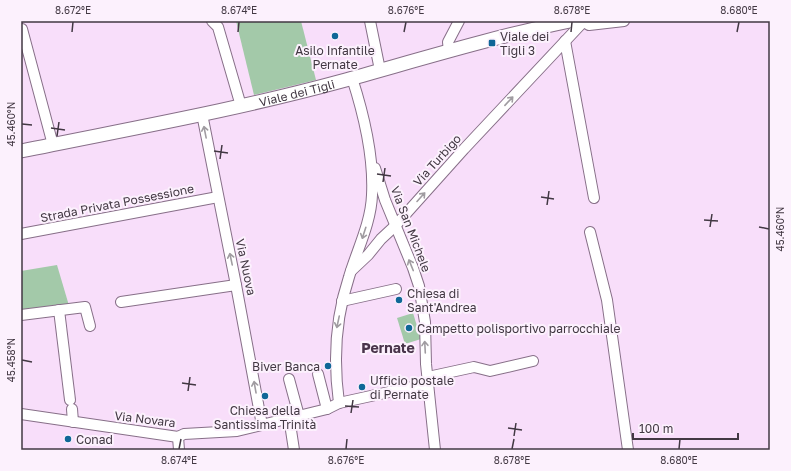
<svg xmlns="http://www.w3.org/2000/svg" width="791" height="471" font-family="'Golos Text',sans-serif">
<rect width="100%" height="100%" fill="#f8defa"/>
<g fill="#a3c9a9">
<path d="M236,21H301L316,80L254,95Z"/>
<path d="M57,265L70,309L21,315V271Z"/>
<path d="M413,313L421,339L405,344L397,318Z"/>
</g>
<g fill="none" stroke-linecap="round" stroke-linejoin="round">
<defs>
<g id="minor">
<path d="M212,21L218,27L241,106"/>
<path d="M370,21L380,70"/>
<path d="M584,22L589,25L624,21"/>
<path d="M22,29L53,145"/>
<path d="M565,41L594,198"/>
<path d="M449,51L448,42L459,21"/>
<path d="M202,114L236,285L262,425"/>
<path d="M375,168L385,200L413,268L419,286L425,322L426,364L435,450"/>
<path d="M590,232L607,300L628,450"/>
<path d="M21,234L218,197"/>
<path d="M351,271L368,255L381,239L395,226L464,149L584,21"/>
<path d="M342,301L396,289"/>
<path d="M121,302L236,285"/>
<path d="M59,310L70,400"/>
<path d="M21,315L85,307L90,326"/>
<path d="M318,374L327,409"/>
<path d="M428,377L474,367L490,371L533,361"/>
<path d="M289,379L299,416"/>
<path d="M339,403C333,359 335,319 349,277C357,250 371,223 372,195C374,156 364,115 352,78"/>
<path d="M72,409L73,422"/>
<path d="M21,414L178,437L184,434L237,431L327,409L339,403L421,385H428"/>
<path d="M289,417L294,450"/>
<path d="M178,437L179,450"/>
</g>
<g id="major">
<path id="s1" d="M21,151C128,129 236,110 342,81C418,60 493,37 570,21"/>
</g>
</defs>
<use href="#minor" stroke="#876f88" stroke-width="12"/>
<use href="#major" stroke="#876f88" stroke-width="15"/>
<use href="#minor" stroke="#fff" stroke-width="10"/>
<use href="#major" stroke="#fff" stroke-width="13"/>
</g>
<defs><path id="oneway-shaft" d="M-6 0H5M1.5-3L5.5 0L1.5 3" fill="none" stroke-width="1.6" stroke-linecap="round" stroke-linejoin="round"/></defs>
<g stroke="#a09ca1">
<use href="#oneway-shaft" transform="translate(509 101) rotate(-47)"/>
<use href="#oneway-shaft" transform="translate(205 132) rotate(-101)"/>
<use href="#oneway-shaft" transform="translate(421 197) rotate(-48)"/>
<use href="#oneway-shaft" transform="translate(364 233) rotate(108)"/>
<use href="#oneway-shaft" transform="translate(231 259) rotate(-102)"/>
<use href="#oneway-shaft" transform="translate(411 265) rotate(-112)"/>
<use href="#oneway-shaft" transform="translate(338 322) rotate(102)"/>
<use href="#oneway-shaft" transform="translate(425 347) rotate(-93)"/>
<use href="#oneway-shaft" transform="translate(255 387) rotate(-100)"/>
</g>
<path fill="none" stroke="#423843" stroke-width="1.5" d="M72,32L73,22M238,32L239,22M404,32L406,22M571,32L572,22M737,32L739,22M22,124L32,125M51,128L65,130M57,136L59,122M214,151L228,153M220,159L222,145M377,174L391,176M383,182L385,168M541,197L554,199M547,205L549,191M704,220L718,221M710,227L712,214M759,227L769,229M22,360L32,362M182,383L196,385M188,391L190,377M345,406L359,407M351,413L353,400M508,428L522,430M514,436L516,423M179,449L181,439M346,449L347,439M512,449L514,439M679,449L680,439"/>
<g fill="#0f6797" stroke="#fcf1fd" stroke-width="1.5">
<circle cx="335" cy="36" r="4"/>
<rect x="488" y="39" width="8" height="8" rx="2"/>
<circle cx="399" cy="300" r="4"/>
<circle cx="409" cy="328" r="4"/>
<circle cx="328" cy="366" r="4"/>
<circle cx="362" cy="387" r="4"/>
<circle cx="265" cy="396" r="4"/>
<circle cx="68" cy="439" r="4"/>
</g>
<g text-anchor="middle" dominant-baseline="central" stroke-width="4" stroke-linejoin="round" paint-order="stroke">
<g font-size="12" fill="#423843" stroke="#fcf1fd" text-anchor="start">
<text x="500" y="36">Viale dei<tspan x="500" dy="14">Tigli 3</tspan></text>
<text x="335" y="50" text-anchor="middle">Asilo Infantile<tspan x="335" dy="14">Pernate</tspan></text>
<text x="407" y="293">Chiesa di<tspan x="407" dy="14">Sant'Andrea</tspan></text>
<text x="417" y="328">Campetto polisportivo parrocchiale</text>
<text x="320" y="366" text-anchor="end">Biver Banca</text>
<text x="370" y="380">Ufficio postale<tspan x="370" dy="14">di Pernate</tspan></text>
<text x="265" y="410" text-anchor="middle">Chiesa della<tspan x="265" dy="14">Santissima Trinità</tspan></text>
<text x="76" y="439">Conad</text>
</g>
<g font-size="12" fill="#423843" stroke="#fcf1fd">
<text stroke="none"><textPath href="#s1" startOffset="282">Viale dei Tigli</textPath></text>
<text transform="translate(437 160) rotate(-48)">Via Turbigo</text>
<text transform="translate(117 203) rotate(-11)">Strada Privata Possessione</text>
<text transform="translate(411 229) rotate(69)">Via San Michele</text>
<text transform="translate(246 267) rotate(78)">Via Nuova</text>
<text transform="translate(145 419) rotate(7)">Via Novara</text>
</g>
<g font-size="14" font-weight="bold" fill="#49344b" stroke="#fcf1fd">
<text x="388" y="347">Pernate</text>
</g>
</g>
<rect width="791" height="471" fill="none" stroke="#fcf1fd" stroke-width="44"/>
<path d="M633 433v6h105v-6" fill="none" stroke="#423843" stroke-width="2"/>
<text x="639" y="433" font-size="12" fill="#423843" stroke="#fcf1fd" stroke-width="3" paint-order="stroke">100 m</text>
<rect x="22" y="22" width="747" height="427" fill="none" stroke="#423843" stroke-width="1.5"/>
<g font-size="10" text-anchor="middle" fill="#423843">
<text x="73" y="14">8.672°E</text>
<text x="239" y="14">8.674°E</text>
<text x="406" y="14">8.676°E</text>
<text x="572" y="14">8.678°E</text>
<text x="739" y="14">8.680°E</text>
<text transform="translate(11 124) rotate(-90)" y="4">45.460°N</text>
<text transform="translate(780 229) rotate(-90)" y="4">45.460°N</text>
<text transform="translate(11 360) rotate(-90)" y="4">45.458°N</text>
<text x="179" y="464">8.674°E</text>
<text x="346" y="464">8.676°E</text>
<text x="512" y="464">8.678°E</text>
<text x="679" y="464">8.680°E</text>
</g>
</svg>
